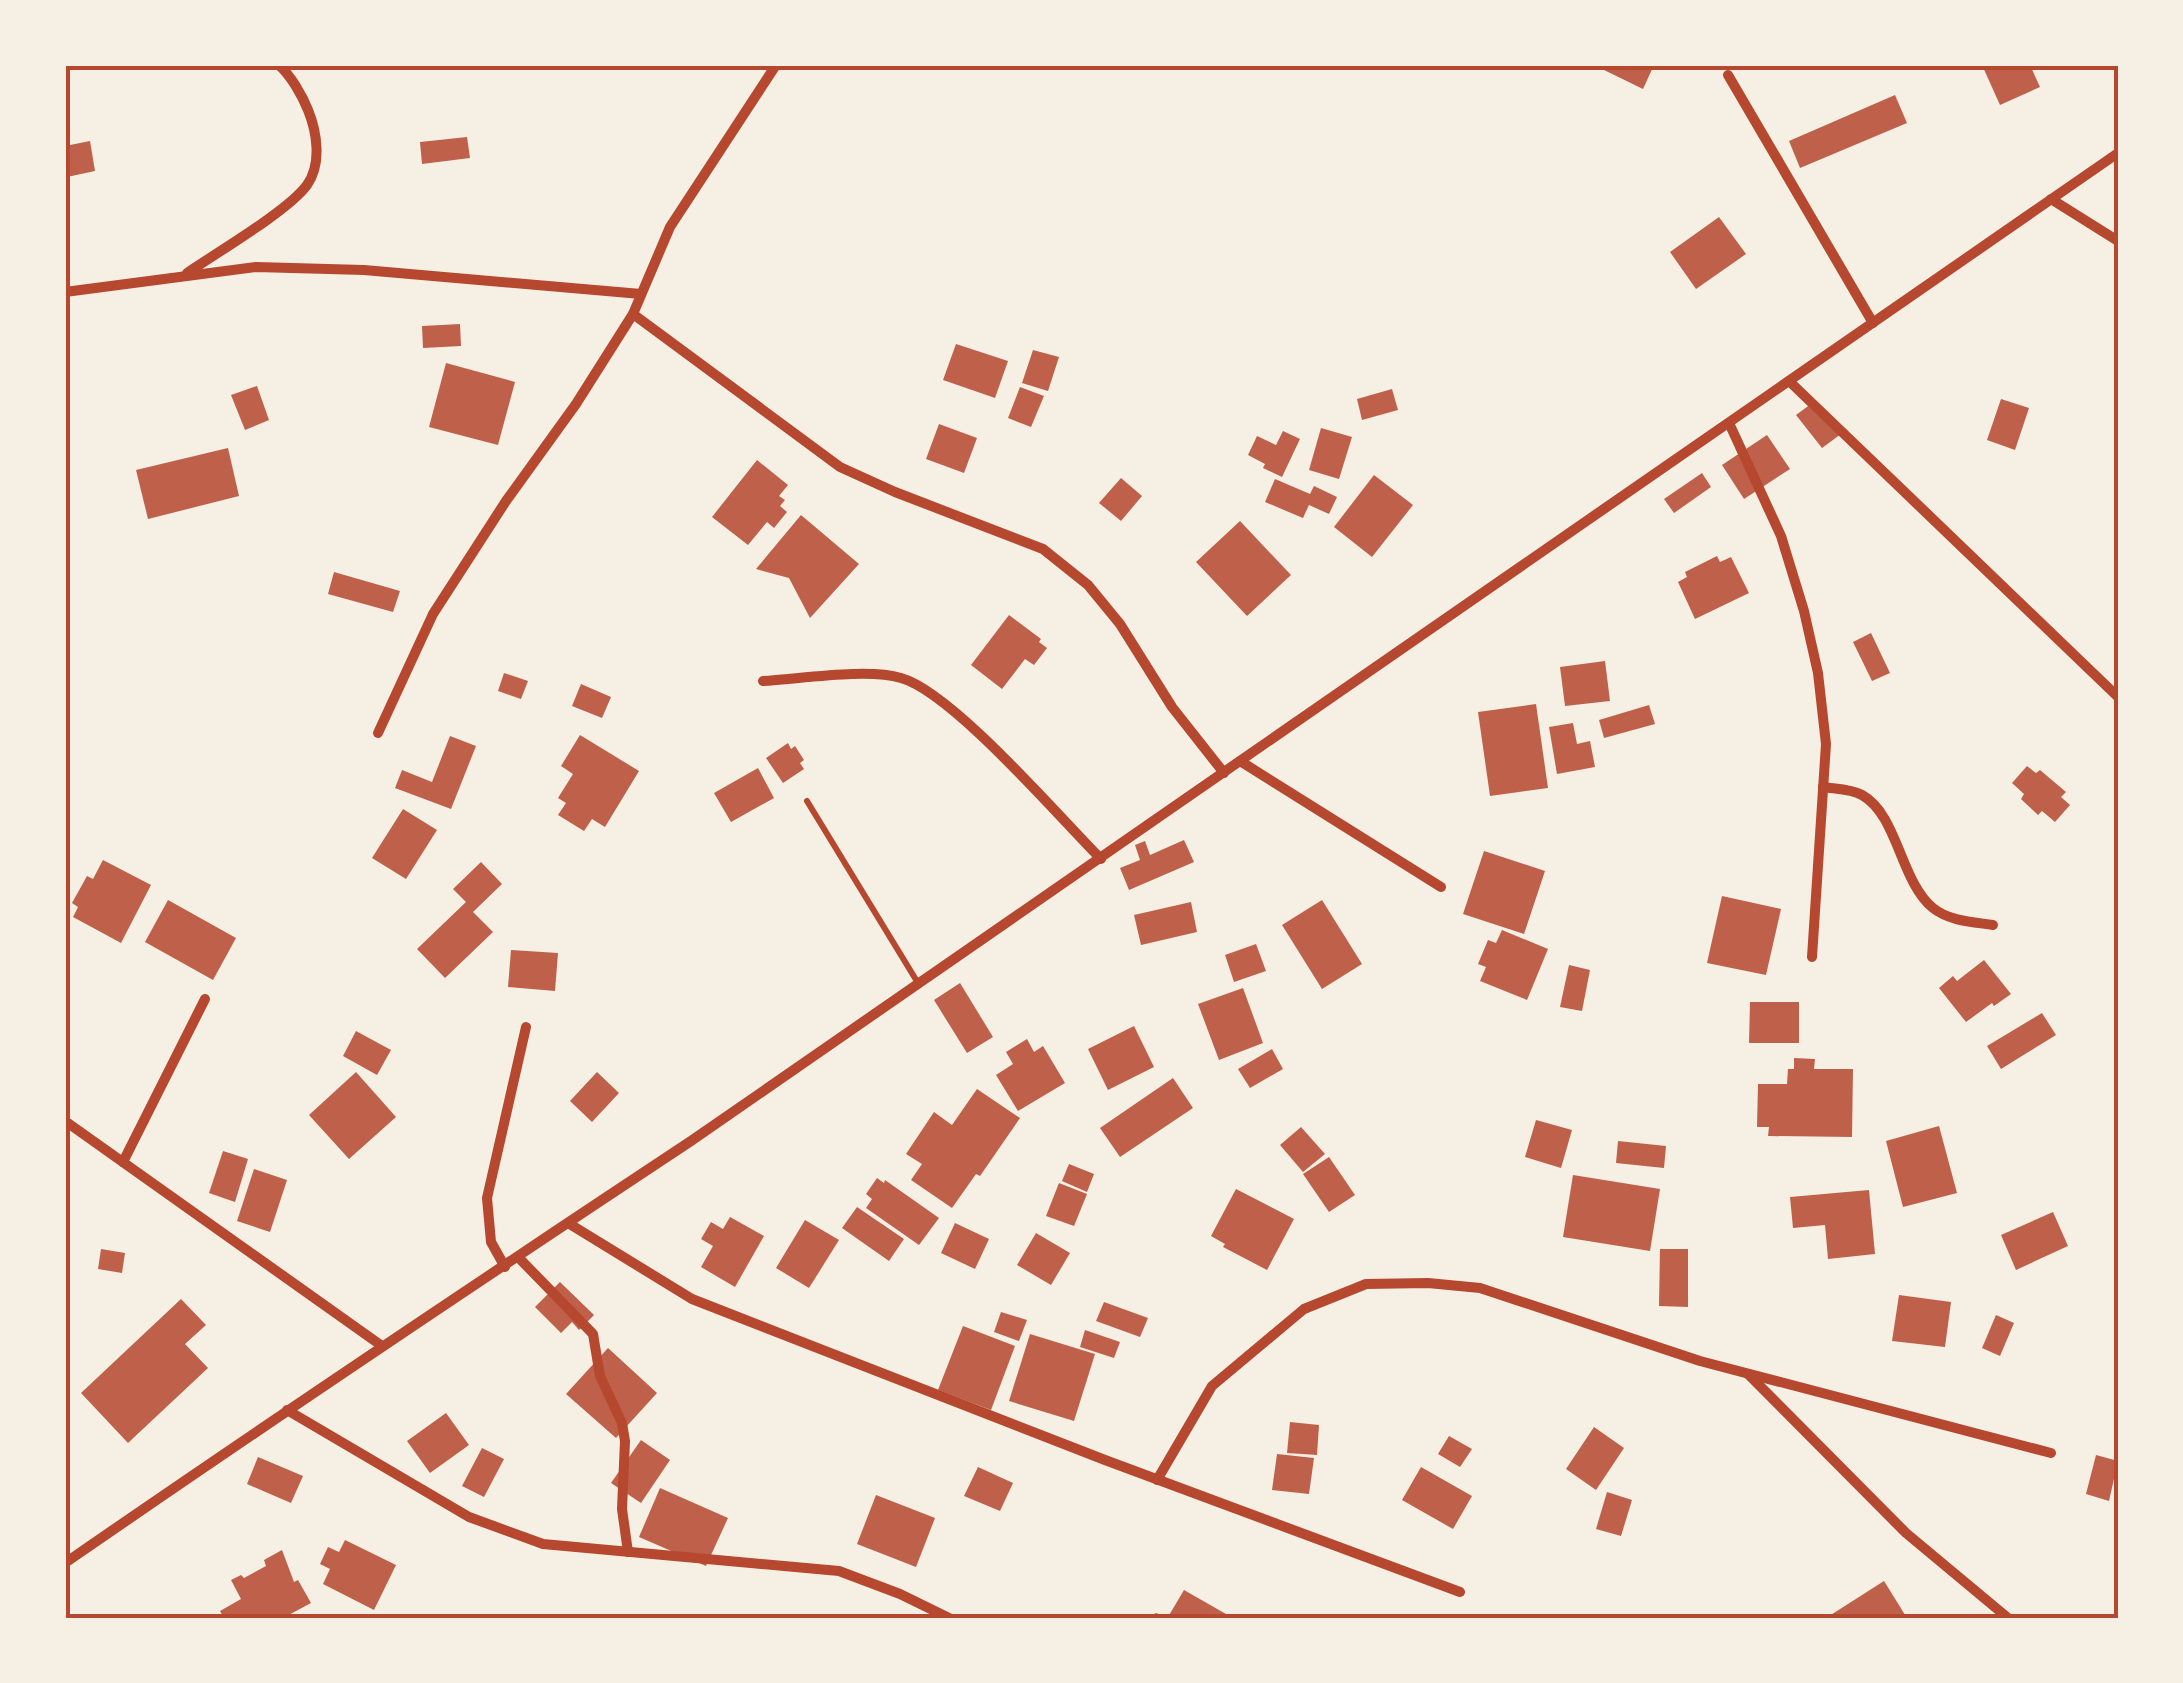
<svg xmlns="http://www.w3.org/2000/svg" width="2183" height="1683" font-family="'Roboto Serif',serif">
<rect width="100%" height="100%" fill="#f6efe4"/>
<g fill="#bf614a">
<path d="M1607,65H1654L1643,89L1604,70Z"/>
<path d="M1982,65H2030L2040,87L2000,105Z"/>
<path d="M1895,95L1907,123L1800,168L1789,141Z"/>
<path d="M467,137L470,158L422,164L420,142Z"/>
<path d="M90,141L95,171L67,177L65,146Z"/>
<path d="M1719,217L1746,254L1696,289L1670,252Z"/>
<path d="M460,324L461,346L423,348L422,326Z"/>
<path d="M956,344L1008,361L995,398L943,380Z"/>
<path d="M1033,350L1059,357L1048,391L1022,383Z"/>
<path d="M446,363L515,382L498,445L429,427Z"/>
<path d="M257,386L269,420L245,430L231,395Z"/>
<path d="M1020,387L1044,396L1031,427L1008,418Z"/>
<path d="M1392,389L1398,410L1362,420L1357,399Z"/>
<path d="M2001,399L2029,408L2015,450L1987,440Z"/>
<path d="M1815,401L1841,434L1822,448L1796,415Z"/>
<path d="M939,424L977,438L964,473L926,459Z"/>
<path d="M1321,428L1352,437L1339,479L1309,470Z"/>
<path d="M1283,431L1300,439L1282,477L1263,468L1265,464L1248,455L1257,436L1276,445Z"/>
<path d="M1767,435L1790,469L1744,499L1722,465Z"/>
<path d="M228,448L239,496L148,519L136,470Z"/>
<path d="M757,460L788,485L779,496L785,500L780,506L787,512L774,528L767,522L748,545L712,517Z"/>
<path d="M1702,473L1711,487L1674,513L1664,499Z"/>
<path d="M1374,475L1413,505L1372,557L1334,527Z"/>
<path d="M1121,478L1142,496L1121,521L1099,503Z"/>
<path d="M1275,479L1310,494L1314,486L1337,497L1329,514L1309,505L1303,518L1265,502Z"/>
<path d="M801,515L859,564L810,618L789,578L756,569Z"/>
<path d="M1240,521L1291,575L1247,616L1196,562Z"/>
<path d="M1717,556L1720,562L1731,557L1749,593L1695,619L1678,582L1687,577L1685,572Z"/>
<path d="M334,572L400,591L393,612L328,594Z"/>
<path d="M1009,615L1041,639L1039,642L1047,648L1034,665L1025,659L1002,689L971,665Z"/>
<path d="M1871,633L1890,673L1872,681L1853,642Z"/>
<path d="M1605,661L1610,701L1565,706L1560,667Z"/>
<path d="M504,673L528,681L521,699L498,691Z"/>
<path d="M581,684L611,697L602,718L572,706Z"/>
<path d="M1536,704L1548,788L1490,796L1478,712Z"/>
<path d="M1649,705L1655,724L1604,738L1599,720Z"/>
<path d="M1573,723L1577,744L1590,741L1595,767L1557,774L1549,727Z"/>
<path d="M580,735L639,771L605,827L592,819L584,831L558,815L566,803L558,798L573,774L561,766Z"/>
<path d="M450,736L476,746L451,809L395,788L402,770L432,782Z"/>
<path d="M788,743L791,749L795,746L804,760L800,763L804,769L783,783L766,758Z"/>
<path d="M2027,766L2036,773L2040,770L2066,792L2061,797L2070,805L2055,822L2042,811L2038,815L2021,799L2024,794L2012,783Z"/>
<path d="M758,768L774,798L731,822L714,793Z"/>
<path d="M403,809L437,830L406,879L372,858Z"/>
<path d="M1184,840L1194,862L1129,890L1120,868L1140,860L1135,845L1145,841L1150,855Z"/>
<path d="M1484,851L1545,871L1524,934L1463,914Z"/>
<path d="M103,860L151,885L121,943L73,917L78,907L72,903L87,876L93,879Z"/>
<path d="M481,862L502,884L473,912L493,932L445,978L417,949L466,902L453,889Z"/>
<path d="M1722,896L1781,909L1766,975L1707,963Z"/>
<path d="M168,900L236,938L213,980L145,942Z"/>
<path d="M1322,900L1362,964L1322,989L1282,925Z"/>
<path d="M1191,902L1197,932L1141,945L1134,915Z"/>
<path d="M1502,930L1548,949L1527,1000L1480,981L1486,967L1478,964L1488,940L1496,943Z"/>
<path d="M1256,944L1266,971L1234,982L1225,955Z"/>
<path d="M511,950L558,953L555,991L508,987Z"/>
<path d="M1984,960L2011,994L1994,1006L1992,1003L1966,1022L1939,988L1953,976L1957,981Z"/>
<path d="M1569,965L1590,970L1582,1011L1560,1007Z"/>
<path d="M960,983L993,1037L967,1053L934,1000Z"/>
<path d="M1243,988L1263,1043L1219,1060L1198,1004Z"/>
<path d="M1750,1002H1799V1043H1749Z"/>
<path d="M2042,1013L2056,1035L2001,1069L1987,1046Z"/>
<path d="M1134,1026L1154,1067L1108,1090L1088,1049Z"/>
<path d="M356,1031L391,1050L377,1075L343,1056Z"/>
<path d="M1027,1039L1034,1052L1043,1046L1065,1083L1018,1111L996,1075L1013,1064L1006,1052Z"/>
<path d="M1272,1049L1283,1069L1250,1088L1238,1069Z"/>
<path d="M1794,1058L1815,1059L1814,1069H1853L1852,1137L1768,1136L1769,1127H1757L1758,1084H1787L1788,1069H1794Z"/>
<path d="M356,1072L396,1117L349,1159L309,1115Z"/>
<path d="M597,1072L619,1093L592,1122L570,1101Z"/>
<path d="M1173,1078L1193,1108L1120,1157L1100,1128Z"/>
<path d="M977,1089L1020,1118L980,1176L976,1174L952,1208L911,1180L922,1164L906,1154L934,1112L952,1125Z"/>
<path d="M1536,1120L1572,1130L1561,1168L1525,1157Z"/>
<path d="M1939,1126L1957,1193L1903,1207L1886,1141Z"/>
<path d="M1301,1127L1325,1154L1303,1172L1280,1145Z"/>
<path d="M1618,1141L1666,1146L1664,1168L1616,1163Z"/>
<path d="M223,1151L248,1159L235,1202L209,1193Z"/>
<path d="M1329,1157L1355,1195L1329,1212L1303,1174Z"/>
<path d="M1069,1164L1094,1174L1087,1192L1062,1181Z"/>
<path d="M254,1169L287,1180L270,1232L237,1221Z"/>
<path d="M1573,1175L1660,1189L1650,1251L1563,1237Z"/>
<path d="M877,1178L884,1183L885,1180L939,1218L919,1245L866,1208L872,1199L866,1194Z"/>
<path d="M1059,1183L1087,1194L1074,1226L1046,1216Z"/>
<path d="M1236,1189L1294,1219L1267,1270L1223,1247L1225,1244L1211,1236Z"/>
<path d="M1869,1190L1875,1254L1828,1259L1825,1225L1793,1228L1790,1197Z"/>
<path d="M857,1207L904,1239L889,1261L842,1228Z"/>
<path d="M2053,1212L2068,1246L2016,1270L2001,1235Z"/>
<path d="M730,1217L764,1236L735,1287L701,1267L713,1246L701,1239L711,1222L723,1229Z"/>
<path d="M805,1220L839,1240L809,1288L776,1268Z"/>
<path d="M955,1223L989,1239L975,1269L941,1253Z"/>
<path d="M1036,1233L1070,1253L1051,1285L1017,1265Z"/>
<path d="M101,1249L125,1253L122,1273L98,1269Z"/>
<path d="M1660,1249H1688V1307L1659,1306Z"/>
<path d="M560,1282L594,1315L579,1330L572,1322L561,1333L535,1307Z"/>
<path d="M1899,1295L1951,1302L1945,1347L1892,1341Z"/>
<path d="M181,1299L206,1325L185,1344L208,1368L128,1443L81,1393Z"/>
<path d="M1104,1302L1148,1318L1140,1337L1096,1321Z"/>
<path d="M1001,1312L1027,1320L1019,1341L994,1332Z"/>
<path d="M1996,1315L2014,1323L2000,1356L1982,1348Z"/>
<path d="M963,1326L1015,1346L991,1410L938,1390Z"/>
<path d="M1085,1330L1120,1342L1114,1358L1080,1347Z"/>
<path d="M1030,1334L1095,1354L1074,1421L1009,1401Z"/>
<path d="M608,1348L657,1393L616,1438L566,1394Z"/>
<path d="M446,1413L469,1445L430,1473L407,1441Z"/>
<path d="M1290,1422L1319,1425L1317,1455L1287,1453Z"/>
<path d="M1594,1427L1624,1448L1596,1490L1566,1469Z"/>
<path d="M1449,1436L1472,1449L1460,1467L1438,1454Z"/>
<path d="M641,1440L670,1460L641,1503L611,1483Z"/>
<path d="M482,1448L504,1459L484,1497L462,1486Z"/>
<path d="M1277,1454L1314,1458L1309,1494L1272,1490Z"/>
<path d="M2096,1455L2118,1461L2109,1501L2086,1494Z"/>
<path d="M258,1457L303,1476L291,1503L247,1484Z"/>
<path d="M978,1467L1013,1483L1000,1511L964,1496Z"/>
<path d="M1421,1467L1472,1496L1453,1529L1402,1500Z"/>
<path d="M660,1488L728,1518L706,1566L639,1537Z"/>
<path d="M1607,1492L1632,1500L1621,1536L1596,1529Z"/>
<path d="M876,1495L935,1518L916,1567L857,1544Z"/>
<path d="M345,1540L396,1565L374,1610L323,1584L330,1569L320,1564L328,1547L339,1552Z"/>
<path d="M282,1550L294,1582L298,1580L311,1603L283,1618H224L220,1611L241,1599L231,1580L241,1575L244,1578L266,1566L264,1560Z"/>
<path d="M1884,1581L1907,1618H1826Z"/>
<path d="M1184,1590L1233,1618H1145L1156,1613L1168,1617Z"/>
</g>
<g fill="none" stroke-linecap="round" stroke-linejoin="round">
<path stroke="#b5482f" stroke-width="6" d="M807,801L918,983"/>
<g stroke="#b5482f" stroke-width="10">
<path d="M776,65L670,227L633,314L840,467L895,492L1043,549L1088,585L1120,624L1172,707L1224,773"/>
<path d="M1728,75L1873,323"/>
<path d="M2051,199L2118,241"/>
<path d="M187,273C216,253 288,211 307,185C322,164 317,132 308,110C302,95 291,76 279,65"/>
<path d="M65,292L256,267L364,270L641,294"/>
<path d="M1789,381L2118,697"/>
<path d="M1729,423L1781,536L1804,611L1818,673L1826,744L1812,957"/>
<path d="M763,681C800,679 867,668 901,678C952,692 1059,817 1101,859"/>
<path d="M378,733L433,614L506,501L576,404L633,314"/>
<path d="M1240,761L1441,887"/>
<path d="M1823,787C1836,789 1851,789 1862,795C1898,815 1900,881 1933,908C1949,921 1973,922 1993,925"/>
<path d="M65,1121L382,1346"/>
<path d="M123,1162L205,999"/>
<path d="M568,1223L692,1299L1105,1460L1460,1592"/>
<path d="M519,1258L593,1334L600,1376L622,1423L625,1441L622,1509L628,1552"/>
<path d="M505,1267L491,1242L487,1198L526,1027"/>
<path d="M1748,1374L1906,1533L2008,1618"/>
<path d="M287,1410L469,1517L543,1544L839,1571L900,1594L949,1618"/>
<path d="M1157,1480L1212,1386L1304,1309L1366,1284L1428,1283L1480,1288L1700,1361L2051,1453"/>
<path d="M65,1563C272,1420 481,1280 691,1141L2118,153"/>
</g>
</g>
<rect width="2183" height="1683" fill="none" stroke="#f6efe4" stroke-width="135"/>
<rect x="68" y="68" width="2048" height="1548" fill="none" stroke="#b5482f" stroke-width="4"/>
</svg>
